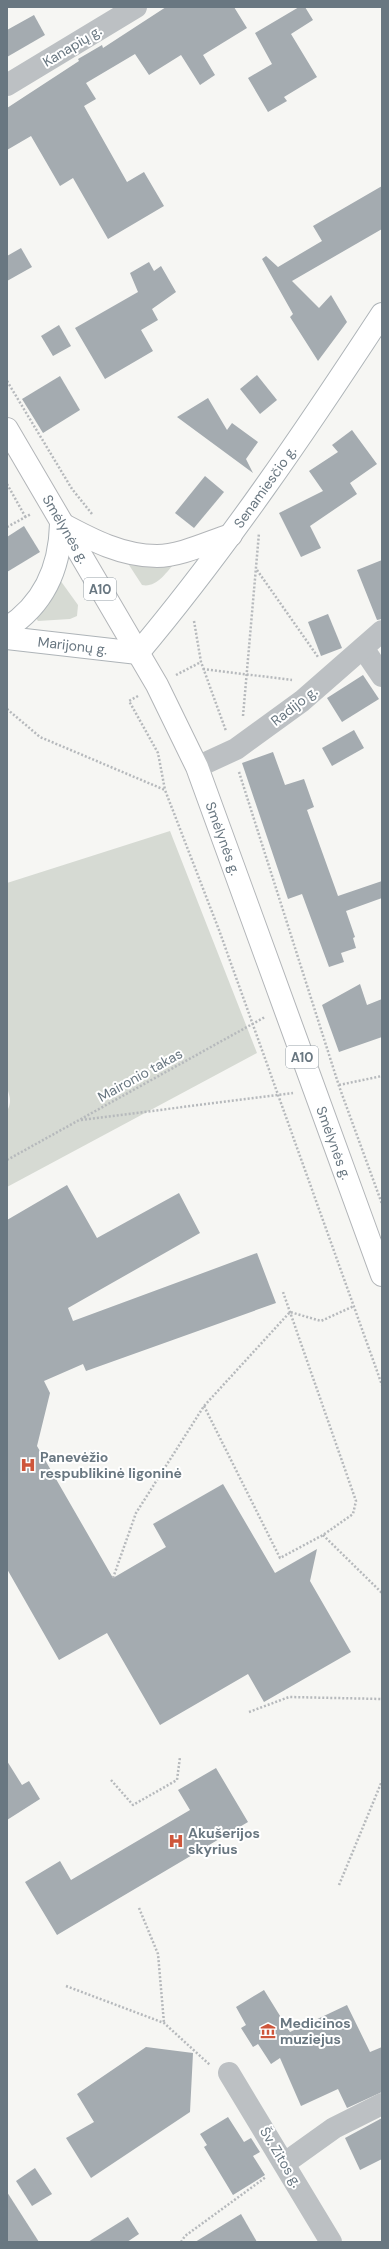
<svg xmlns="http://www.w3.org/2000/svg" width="389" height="2249" font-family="'DM Sans',sans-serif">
<rect width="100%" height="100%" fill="#f6f6f3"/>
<g fill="#d6dad3">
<path d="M129,565L155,567L173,565C165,574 156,588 142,585Z"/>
<path d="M60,580L78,605L77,616L70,619L38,621L36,618Z"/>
<path d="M170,831L257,1053L7,1187V1111C12,1102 10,1097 7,1088V883Z"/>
</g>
<g fill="#a4abb0">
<path d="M166,7H234L247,28L203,55L215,75L200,85L181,55L149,75L135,54L86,83L96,99L84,106L127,182L144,172L164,206L108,239L73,178L60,186L31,136L7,150V108L79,61L78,59L102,45L103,48Z"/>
<path d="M299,7H305L313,20L291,34L317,77L284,97L287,101L268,112L248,78L272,64L255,33Z"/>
<path d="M34,15L45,35L7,57V30Z"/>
<path d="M382,186V229L292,281L319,308L331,295L347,322L318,361L290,317L293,314L262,259L266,256L278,267L322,241L313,226Z"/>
<path d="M21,248L32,267L7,281V256Z"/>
<path d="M149,262L154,271L161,266L176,292L152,309L158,320L141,330L153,351L105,379L75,328L138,292L130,273Z"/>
<path d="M59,325L71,346L53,356L41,336Z"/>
<path d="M257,375L277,400L260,414L240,389Z"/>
<path d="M60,376L80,410L43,433L22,399Z"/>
<path d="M208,398L227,430L232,423L258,442L246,459L253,473L177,417Z"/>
<path d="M352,430L377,464L350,483L357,494L310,526L321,548L301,557L279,513L323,491L309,471L338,452L332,445Z"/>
<path d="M205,476L224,492L194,528L175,513Z"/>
<path d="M24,526L40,552L7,572V537Z"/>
<path d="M382,560V619L377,620L357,570Z"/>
<path d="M328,614L342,648L321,656L308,622Z"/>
<path d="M363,675L379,699L342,722L327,698Z"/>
<path d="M354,730L364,748L332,766L322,748Z"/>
<path d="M273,752L285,785L304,779L314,807L307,810L338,896L382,881V898L346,911L355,937L353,938L356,948L341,953L344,962L329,967L302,894L288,899L242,763Z"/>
<path d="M360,984L367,1005L382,999V1037L339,1052L322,1005Z"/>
<path d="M67,1185L97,1238L179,1193L200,1233L68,1308L73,1321L257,1253L276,1303L86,1371L83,1364L44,1381L50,1393L37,1446L113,1578L166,1547L153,1524L223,1484L275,1573L317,1549L310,1581L351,1652L264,1702L248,1674L160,1725L107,1633L59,1660L7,1569V1220Z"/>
<path d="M7,1761L22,1785L29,1781L40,1799L7,1820Z"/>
<path d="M216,1768L248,1822L57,1935L25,1882L60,1861L71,1880L190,1810L178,1790Z"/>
<path d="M264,1990L290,2032L347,2005L370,2052L382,2047V2092L347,2108L338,2089L301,2106L280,2058L271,2064L258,2044L253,2047L241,2028L246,2025L236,2007Z"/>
<path d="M146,2047L193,2053L190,2112L91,2178L66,2138L94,2122L77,2094Z"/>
<path d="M228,2117L244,2142L251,2138L260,2152L253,2156L265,2175L233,2195L204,2147L207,2145L200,2134Z"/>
<path d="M382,2118V2159L360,2170L345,2138Z"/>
<path d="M35,2168L52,2194L32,2206L16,2181Z"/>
<path d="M7,2192L39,2242H7Z"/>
<path d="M241,2214L257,2242H195Z"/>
<path d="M128,2217L139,2234L127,2242H88Z"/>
</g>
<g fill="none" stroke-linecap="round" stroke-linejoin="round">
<defs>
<g id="secondary">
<path d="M7,628C44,604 60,567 61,524"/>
<path id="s1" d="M7,638L138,653C227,547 306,430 382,314"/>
</g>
<g id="highway">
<path id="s2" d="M7,429L157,685L197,767L382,1275"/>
<path d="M62,524C92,540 122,556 157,556C180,556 209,542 231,535"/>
</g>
</defs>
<use href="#secondary" stroke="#aeb4b8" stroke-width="24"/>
<use href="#highway" stroke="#b2b5b8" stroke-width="24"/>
<g stroke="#b6b9bc" stroke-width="2.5" stroke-dasharray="2 2" stroke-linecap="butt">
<path d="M7,381L72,489L92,514"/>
<path d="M7,484L26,518"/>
<path d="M7,527L31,514"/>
<path d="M257,570L318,657"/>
<path d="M194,621L201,662L226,731"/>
<path d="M203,669L292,680"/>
<path d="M176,675L201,662"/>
<path d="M138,696L129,701L158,753L165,790"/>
<path d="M7,709L40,737L165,790L219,930L382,1385"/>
<path d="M243,716L259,533"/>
<path d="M239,772L339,1086L382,1204"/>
<path d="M339,1085L382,1076"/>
<path d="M81,1120L293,1093"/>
<path d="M7,1160L265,1017"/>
<path d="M204,1406L280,1558L323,1535L353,1514L356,1501L283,1292"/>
<path d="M323,1535L382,1593"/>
<path d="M113,1578L136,1513L204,1406L290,1312L321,1321L354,1306"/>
<path d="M249,1712L289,1697L382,1699"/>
<path d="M111,1780L133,1805L177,1780L180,1757"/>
<path d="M339,1885L382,1781"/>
<path d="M139,1908L158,1954L164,2023"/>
<path d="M66,1986L164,2023L210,2065"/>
<path d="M181,2242L185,2236L266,2177"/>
</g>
<g stroke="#bcc0c3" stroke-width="22">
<path d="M7,85L136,7"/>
<path d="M363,648L382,676"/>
<path d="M197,767L236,749L302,701L382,631"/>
<path d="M229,2073L331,2242"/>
<path d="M285,2163L334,2128L382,2104"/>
</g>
<use href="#secondary" stroke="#fff" stroke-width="22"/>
<use href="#highway" stroke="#fff" stroke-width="22"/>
</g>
<defs>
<symbol id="hospital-bare" viewBox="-9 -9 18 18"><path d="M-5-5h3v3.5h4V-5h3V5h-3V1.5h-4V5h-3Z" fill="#ce563b" stroke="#fff" stroke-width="2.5" paint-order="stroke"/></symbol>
<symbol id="museum-bare" viewBox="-9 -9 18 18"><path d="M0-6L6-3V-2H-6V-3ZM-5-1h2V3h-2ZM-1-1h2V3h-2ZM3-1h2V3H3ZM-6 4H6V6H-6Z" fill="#ce563b" stroke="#fff" stroke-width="2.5" paint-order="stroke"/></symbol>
</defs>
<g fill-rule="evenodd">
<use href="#hospital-bare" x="17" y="1454" width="22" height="22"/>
<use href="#hospital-bare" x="165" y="1830" width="22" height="22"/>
<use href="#museum-bare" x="257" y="2020" width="22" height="22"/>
</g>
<g text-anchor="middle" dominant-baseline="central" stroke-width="4" stroke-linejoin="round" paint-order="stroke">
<g fill="#fff" stroke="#96a0a7" stroke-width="1">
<rect x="84" y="578" width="32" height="22" rx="3"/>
<rect x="286" y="1046" width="32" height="22" rx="3"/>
</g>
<g font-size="13" font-weight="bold" fill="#697781">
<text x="100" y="589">A10</text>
<text x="302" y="1057">A10</text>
</g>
<g font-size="14" fill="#697781" stroke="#fff">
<text transform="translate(72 46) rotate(-31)">Kanapių g.</text>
<text stroke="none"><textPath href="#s1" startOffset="341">Senamiesčio g.</textPath></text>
<text stroke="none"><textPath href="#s2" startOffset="116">Smėlynės g.</textPath></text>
<text stroke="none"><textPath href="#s1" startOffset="66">Marijonų g.</textPath></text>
<text transform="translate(294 706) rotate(-38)">Radijo g.</text>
<text stroke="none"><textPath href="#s2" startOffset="464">Smėlynės g.</textPath></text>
<text transform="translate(140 1075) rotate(-29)">Maironio takas</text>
<text stroke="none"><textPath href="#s2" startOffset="788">Smėlynės g.</textPath></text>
<text transform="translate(281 2157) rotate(59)">Šv. Zitos g.</text>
</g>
<g font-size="14" font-weight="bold" fill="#697781" stroke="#fff" text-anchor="start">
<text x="40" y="1457">Panevėžio<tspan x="40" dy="16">respublikinė ligoninė</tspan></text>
<text x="188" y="1833">Akušerijos<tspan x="188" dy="16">skyrius</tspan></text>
<text x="280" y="2023">Medicinos<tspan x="280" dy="16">muziejus</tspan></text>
</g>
</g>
<rect width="389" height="2249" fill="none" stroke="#697781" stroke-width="16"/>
</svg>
